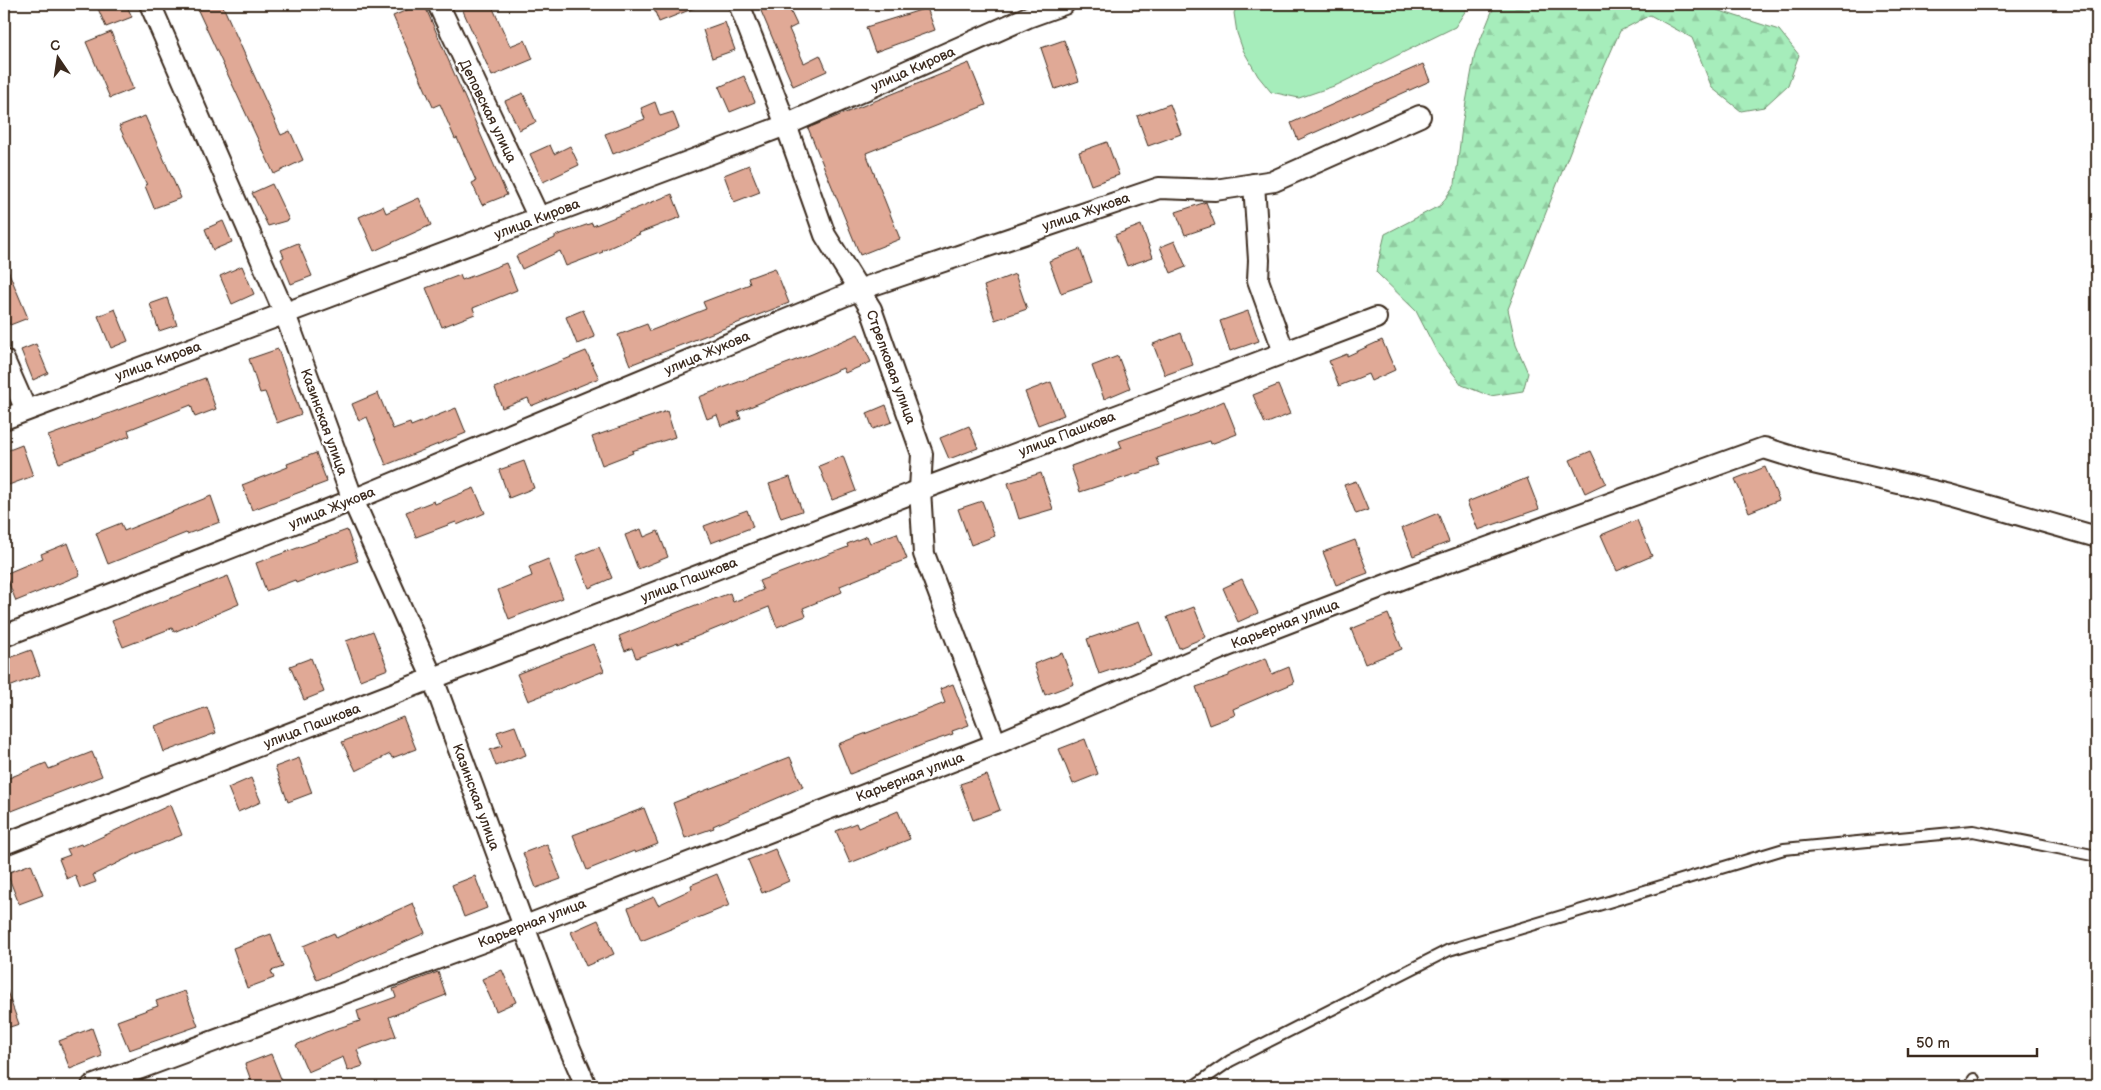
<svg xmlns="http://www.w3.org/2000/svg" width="2101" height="1090" font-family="'Balsamiq Sans',sans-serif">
<defs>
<pattern id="forest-firs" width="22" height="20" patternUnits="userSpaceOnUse" patternTransform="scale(1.25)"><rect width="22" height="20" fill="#a6edbb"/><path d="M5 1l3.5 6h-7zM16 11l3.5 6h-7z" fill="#90cba0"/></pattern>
</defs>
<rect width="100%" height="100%" fill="#fff"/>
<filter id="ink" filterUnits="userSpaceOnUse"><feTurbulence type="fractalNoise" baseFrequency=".02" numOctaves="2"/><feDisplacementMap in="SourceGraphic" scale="10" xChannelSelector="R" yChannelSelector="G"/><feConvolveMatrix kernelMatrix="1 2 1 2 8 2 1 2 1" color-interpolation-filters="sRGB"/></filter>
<g filter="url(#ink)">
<path fill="#a6edbb" stroke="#708c6c" d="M1238,4H1470L1455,27L1337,85L1299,98L1271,92L1258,76L1243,50L1237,33L1234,13Z"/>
<path fill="url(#forest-firs)" stroke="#708c6c" d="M1495,4H1709L1717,10L1779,30L1799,55L1788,85L1764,107L1741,111L1712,88L1692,38L1650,15L1620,31L1595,88L1508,309L1516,345L1528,373L1523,391L1490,396L1462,385L1438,354L1416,311L1376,272L1385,234L1441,205L1455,184L1463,119L1475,53Z"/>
<g fill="#e0a996" stroke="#3b2a1e">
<path d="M96,4H126L132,17L106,27Z"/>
<path d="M195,4H222L281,135L290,131L303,160L274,174Z"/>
<path d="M421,4H424L507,195L482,205L472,183L476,181L457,138L455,139L440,104L433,107L393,16Z"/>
<path d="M460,4H491L510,46L525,40L533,59L492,76Z"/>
<path d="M652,4H702V5L659,22Z"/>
<path d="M758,4H787L797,25L789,29L804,63L820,55L827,71L793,86Z"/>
<path d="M927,8L935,30L875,52L866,27Z"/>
<path d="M725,22L735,50L712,58L703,30Z"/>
<path d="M111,32L133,89L110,98L86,42Z"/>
<path d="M1064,40L1079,81L1055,89L1041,48Z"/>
<path d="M969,63L986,105L866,153L900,239L860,255L808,128Z"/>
<path d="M1423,64L1430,81L1298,140L1291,123Z"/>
<path d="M744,76L755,102L730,112L719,87Z"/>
<path d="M523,93L536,122L519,130L505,101Z"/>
<path d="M655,102L660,116L673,112L679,128L613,154L605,134L645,119L641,108Z"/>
<path d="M1170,104L1181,134L1148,146L1137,116Z"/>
<path d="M145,116L181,198L154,208L145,186L147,185L119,126Z"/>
<path d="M1107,142L1119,175L1091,185L1079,152Z"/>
<path d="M550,145L554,154L570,146L579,165L543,182L530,154Z"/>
<path d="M749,165L760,192L734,202L724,175Z"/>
<path d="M272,184L289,220L268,226L252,193Z"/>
<path d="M672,194L681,217L639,233L640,234L602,251L603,252L566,266L560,251L522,269L516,256L555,238V236L592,223L593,226Z"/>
<path d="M419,198L431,225L374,251L359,217L383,206L386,213Z"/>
<path d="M1206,202L1215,225L1185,235L1176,212Z"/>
<path d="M223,221L232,242L213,250L205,229Z"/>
<path d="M1141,225L1153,257L1127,266L1115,235Z"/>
<path d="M1175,241L1186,267L1171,273L1160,247Z"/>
<path d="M298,243L312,276L291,284L281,259L284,257L281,250Z"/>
<path d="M1080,249L1092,282L1061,293L1049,261Z"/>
<path d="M4,261L28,318L10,325L4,310Z"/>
<path d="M506,263L517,290L473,308L475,314L442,327L426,288L460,275L462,280Z"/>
<path d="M242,266L254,294L232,304L220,276Z"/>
<path d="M775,268L789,303L630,365L618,335L647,324L650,331L706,309L703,302L750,284L748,278Z"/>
<path d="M1015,274L1027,309L995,320L984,286Z"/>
<path d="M167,298L177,325L159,331L150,304Z"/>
<path d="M115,309L128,341L111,348L98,316Z"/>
<path d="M583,310L595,337L577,344L566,317Z"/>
<path d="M1248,311L1259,341L1230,351L1220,321Z"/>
<path d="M1181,333L1193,365L1165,375L1153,344Z"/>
<path d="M858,334L871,362L845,373L843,368L738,412L741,419L721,426L717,415L707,419L699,397L812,354Z"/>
<path d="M1382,340L1395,370L1371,381L1368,374L1339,386L1329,361L1347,354V356Z"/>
<path d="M36,344L48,373L33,380L21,350Z"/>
<path d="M278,349L301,414L277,423L265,392L260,393L249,359Z"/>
<path d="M586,351L599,378L531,406L528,398L502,408L495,388Z"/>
<path d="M1118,356L1130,388L1104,399L1092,366Z"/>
<path d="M205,378L216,409L195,417L191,405L128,430L130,436L59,463L48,436Z"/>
<path d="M1051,382L1064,415L1038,425L1025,392Z"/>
<path d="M1278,385L1290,414L1265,424L1253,395Z"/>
<path d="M378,393L393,429L410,423L411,426L456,408L466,433L386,465L367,417L359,421L352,404Z"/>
<path d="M1224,401L1237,434L1211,444L1210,441L1157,458L1160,466L1080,492L1071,466L1122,448L1119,441L1199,413V412Z"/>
<path d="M886,405L892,422L873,429L867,413Z"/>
<path d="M667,411L675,437L632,451L633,453L602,465L592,437Z"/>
<path d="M969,426L978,448L949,459L940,438Z"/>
<path d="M22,445L33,476L6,486L4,478V452Z"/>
<path d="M1591,451L1606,483L1585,493L1570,460Z"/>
<path d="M316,453L327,482L252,510L242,485L288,467L287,464Z"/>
<path d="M843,456L856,491L832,500L819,466Z"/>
<path d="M524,461L534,488L509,498L499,470Z"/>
<path d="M1765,467L1779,500L1749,512L1735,479Z"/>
<path d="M1041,473L1053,509L1019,519L1008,483Z"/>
<path d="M790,477L802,511L781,518L769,484Z"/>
<path d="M1527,478L1539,509L1478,530L1467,502Z"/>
<path d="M1356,481L1368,510L1356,514L1344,485Z"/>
<path d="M474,488L485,513L457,525L456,522L416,537L406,512L434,501L435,504Z"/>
<path d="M211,496L220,522L187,534L186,533L108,564L96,533L121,523L124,531Z"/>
<path d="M982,501L995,536L971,545L958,509Z"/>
<path d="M747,510L753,527L711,543L704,526Z"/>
<path d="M1438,513L1449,542L1413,556L1402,528Z"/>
<path d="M1637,520L1652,556L1617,571L1601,535Z"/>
<path d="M641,529L644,537L658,531L668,557L638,569L625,535Z"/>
<path d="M347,530L358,561L296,583L295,580L266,591L256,563Z"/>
<path d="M897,533L907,559L840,586L842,592L803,608L806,616L777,627L769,607L678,644V643L636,658L632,648L625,651L619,636L698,604V605L730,593L733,602L763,590L759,581L848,547L847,544L867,536L870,543Z"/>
<path d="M1355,540L1368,573L1336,585L1323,552Z"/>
<path d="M68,543L80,575L16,601L5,574L43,558L41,554Z"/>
<path d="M599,547L612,578L589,588L576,556Z"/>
<path d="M548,559L563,598L509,619L498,590L532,576L529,567Z"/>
<path d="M228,576L239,604L174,632L172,628L123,647L112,621Z"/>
<path d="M1242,579L1258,613L1238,622L1223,588Z"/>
<path d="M1194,607L1206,637L1179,648L1167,617Z"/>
<path d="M1388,614L1402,649L1365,664L1351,629Z"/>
<path d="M1139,621L1152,656L1099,674L1087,639Z"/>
<path d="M373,631L388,669L360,680L346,641Z"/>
<path d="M593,644L604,671L528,701L517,674Z"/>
<path d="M31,650L40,675L4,689V660Z"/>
<path d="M1062,653L1074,684L1045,695L1034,664Z"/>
<path d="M311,658L324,692L304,700L290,666Z"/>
<path d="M1266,658L1272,674L1289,667L1294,683L1233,709L1235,715L1209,725L1196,687L1229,676V674Z"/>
<path d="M953,684L969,725L952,731L953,734L927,743L850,774L838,744L945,703L940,689Z"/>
<path d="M207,707L216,733L164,752L155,726Z"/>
<path d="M403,717L416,749L392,758L390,754L356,771L342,742Z"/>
<path d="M515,726L526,755L496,766L490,750L502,746L497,732Z"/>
<path d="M1085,739L1098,774L1073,784L1059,749Z"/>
<path d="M92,752L102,776L4,814V780L46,763L49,769Z"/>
<path d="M790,757L803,787L713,826L714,828L685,838L673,803Z"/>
<path d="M299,758L312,793L288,802L275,767Z"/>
<path d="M987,775L1000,810L973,820L960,784Z"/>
<path d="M251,778L261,802L238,812L228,788Z"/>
<path d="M170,805L182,835L138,853L93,875L96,882L80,888L75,875L67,879L59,859L70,855L67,849L81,844L82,846Z"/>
<path d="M644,808L658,844L635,853L634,851L587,870L573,835Z"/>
<path d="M898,811L910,839L850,863L836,831L856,823L858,828Z"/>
<path d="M547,844L561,879L536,888L523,853Z"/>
<path d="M775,849L789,881L762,893L748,860Z"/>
<path d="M31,864L43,895L19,904L7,873Z"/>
<path d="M717,874L730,905L641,941L628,908L654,897L658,905L692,889L691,885Z"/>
<path d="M475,876L487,908L464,917L452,885Z"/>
<path d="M413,903L425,933L317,980L303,946L334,933L336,938Z"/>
<path d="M598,920L614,954L586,966L571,932Z"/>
<path d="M271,934L283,967L271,971L274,978L247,988L233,948Z"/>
<path d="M502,970L516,1002L496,1011L482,979Z"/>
<path d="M438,972L446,995L389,1017L396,1036L357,1050L363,1066L348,1071L343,1057L308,1072L296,1045L326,1032L360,1021L357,1011L396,997L393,989Z"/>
<path d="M4,986H5L19,1024L4,1029Z"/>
<path d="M185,991L198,1026L129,1050L117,1021L158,1006L156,1001Z"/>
<path d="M92,1028L102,1056L70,1069L59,1041Z"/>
<path d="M271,1054L284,1086H253L245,1064Z"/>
</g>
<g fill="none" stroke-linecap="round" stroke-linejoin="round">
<defs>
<g id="service">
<path d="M2090,4L2097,7"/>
<path d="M1194,1086L1230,1061L1449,950L1784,849L1973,831L2097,856"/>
<path d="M1970,1086L1974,1079"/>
</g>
<g id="minor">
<path d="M150,4L285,314L353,500L433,679L564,1035L586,1086"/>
<path d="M438,4L539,218"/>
<path d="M739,4L786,125L825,235L871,309L922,454L920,490L924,554L996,744"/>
<path d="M1254,184L1259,260L1258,280L1284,352"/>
<path d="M4,360L26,410"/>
<path d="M4,419L786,125L1028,17L1064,4"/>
<path d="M4,636L353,500L858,290L1159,188L1215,190L1274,181L1420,116"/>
<path d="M4,844L920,490L1376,318"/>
<path d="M92,1086L523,927L996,744L1222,648L1412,575L1764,448L1809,462L1950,495L2097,537"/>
</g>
</defs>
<use href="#service" stroke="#3b2a1e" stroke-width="14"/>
<use href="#minor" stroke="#3b2a1e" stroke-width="24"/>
<use href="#service" stroke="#fff" stroke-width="10"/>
<use href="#minor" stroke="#fff" stroke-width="20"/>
</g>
</g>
<g text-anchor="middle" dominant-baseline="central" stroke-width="4.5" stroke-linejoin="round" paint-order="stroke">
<g font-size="14" fill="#3b2a1e" stroke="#fff">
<text transform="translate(913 69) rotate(-24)">улица Кирова</text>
<text transform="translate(488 111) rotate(64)">Деповская улица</text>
<text transform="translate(1086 212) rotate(-19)">улица Жукова</text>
<text transform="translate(537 219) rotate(-21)">улица Кирова</text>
<text transform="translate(707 353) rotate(-23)">улица Жукова</text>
<text transform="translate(158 361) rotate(-20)">улица Кирова</text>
<text transform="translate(891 367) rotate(70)">Стрелковая улица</text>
<text transform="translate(324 422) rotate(70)">Казинская улица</text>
<text transform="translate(1067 434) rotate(-21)">улица Пашкова</text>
<text transform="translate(332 508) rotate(-22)">улица Жукова</text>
<text transform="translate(689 580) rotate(-21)">улица Пашкова</text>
<text transform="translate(1285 624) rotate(-21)">Карьерная улица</text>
<text transform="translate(312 726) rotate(-21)">улица Пашкова</text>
<text transform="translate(910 777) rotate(-21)">Карьерная улица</text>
<text transform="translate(476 797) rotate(70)">Казинская улица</text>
<text transform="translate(532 923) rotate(-21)">Карьерная улица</text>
</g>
</g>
<rect width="2101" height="1090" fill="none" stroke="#fff" stroke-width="20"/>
<rect x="10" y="10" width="2081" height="1070" fill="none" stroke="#3b2a1e" stroke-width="2" filter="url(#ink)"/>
<g transform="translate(58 58) rotate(347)" stroke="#ffffff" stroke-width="4" paint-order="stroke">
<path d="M0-4L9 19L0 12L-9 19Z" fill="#3b2a1e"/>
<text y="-8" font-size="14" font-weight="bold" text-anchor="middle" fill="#3b2a1e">С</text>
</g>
<path d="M1908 1048v8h129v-8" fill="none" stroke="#3b2a1e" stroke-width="2.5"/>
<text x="1916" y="1048" font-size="15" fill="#3b2a1e" stroke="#ffffff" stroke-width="4" paint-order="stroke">50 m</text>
</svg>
